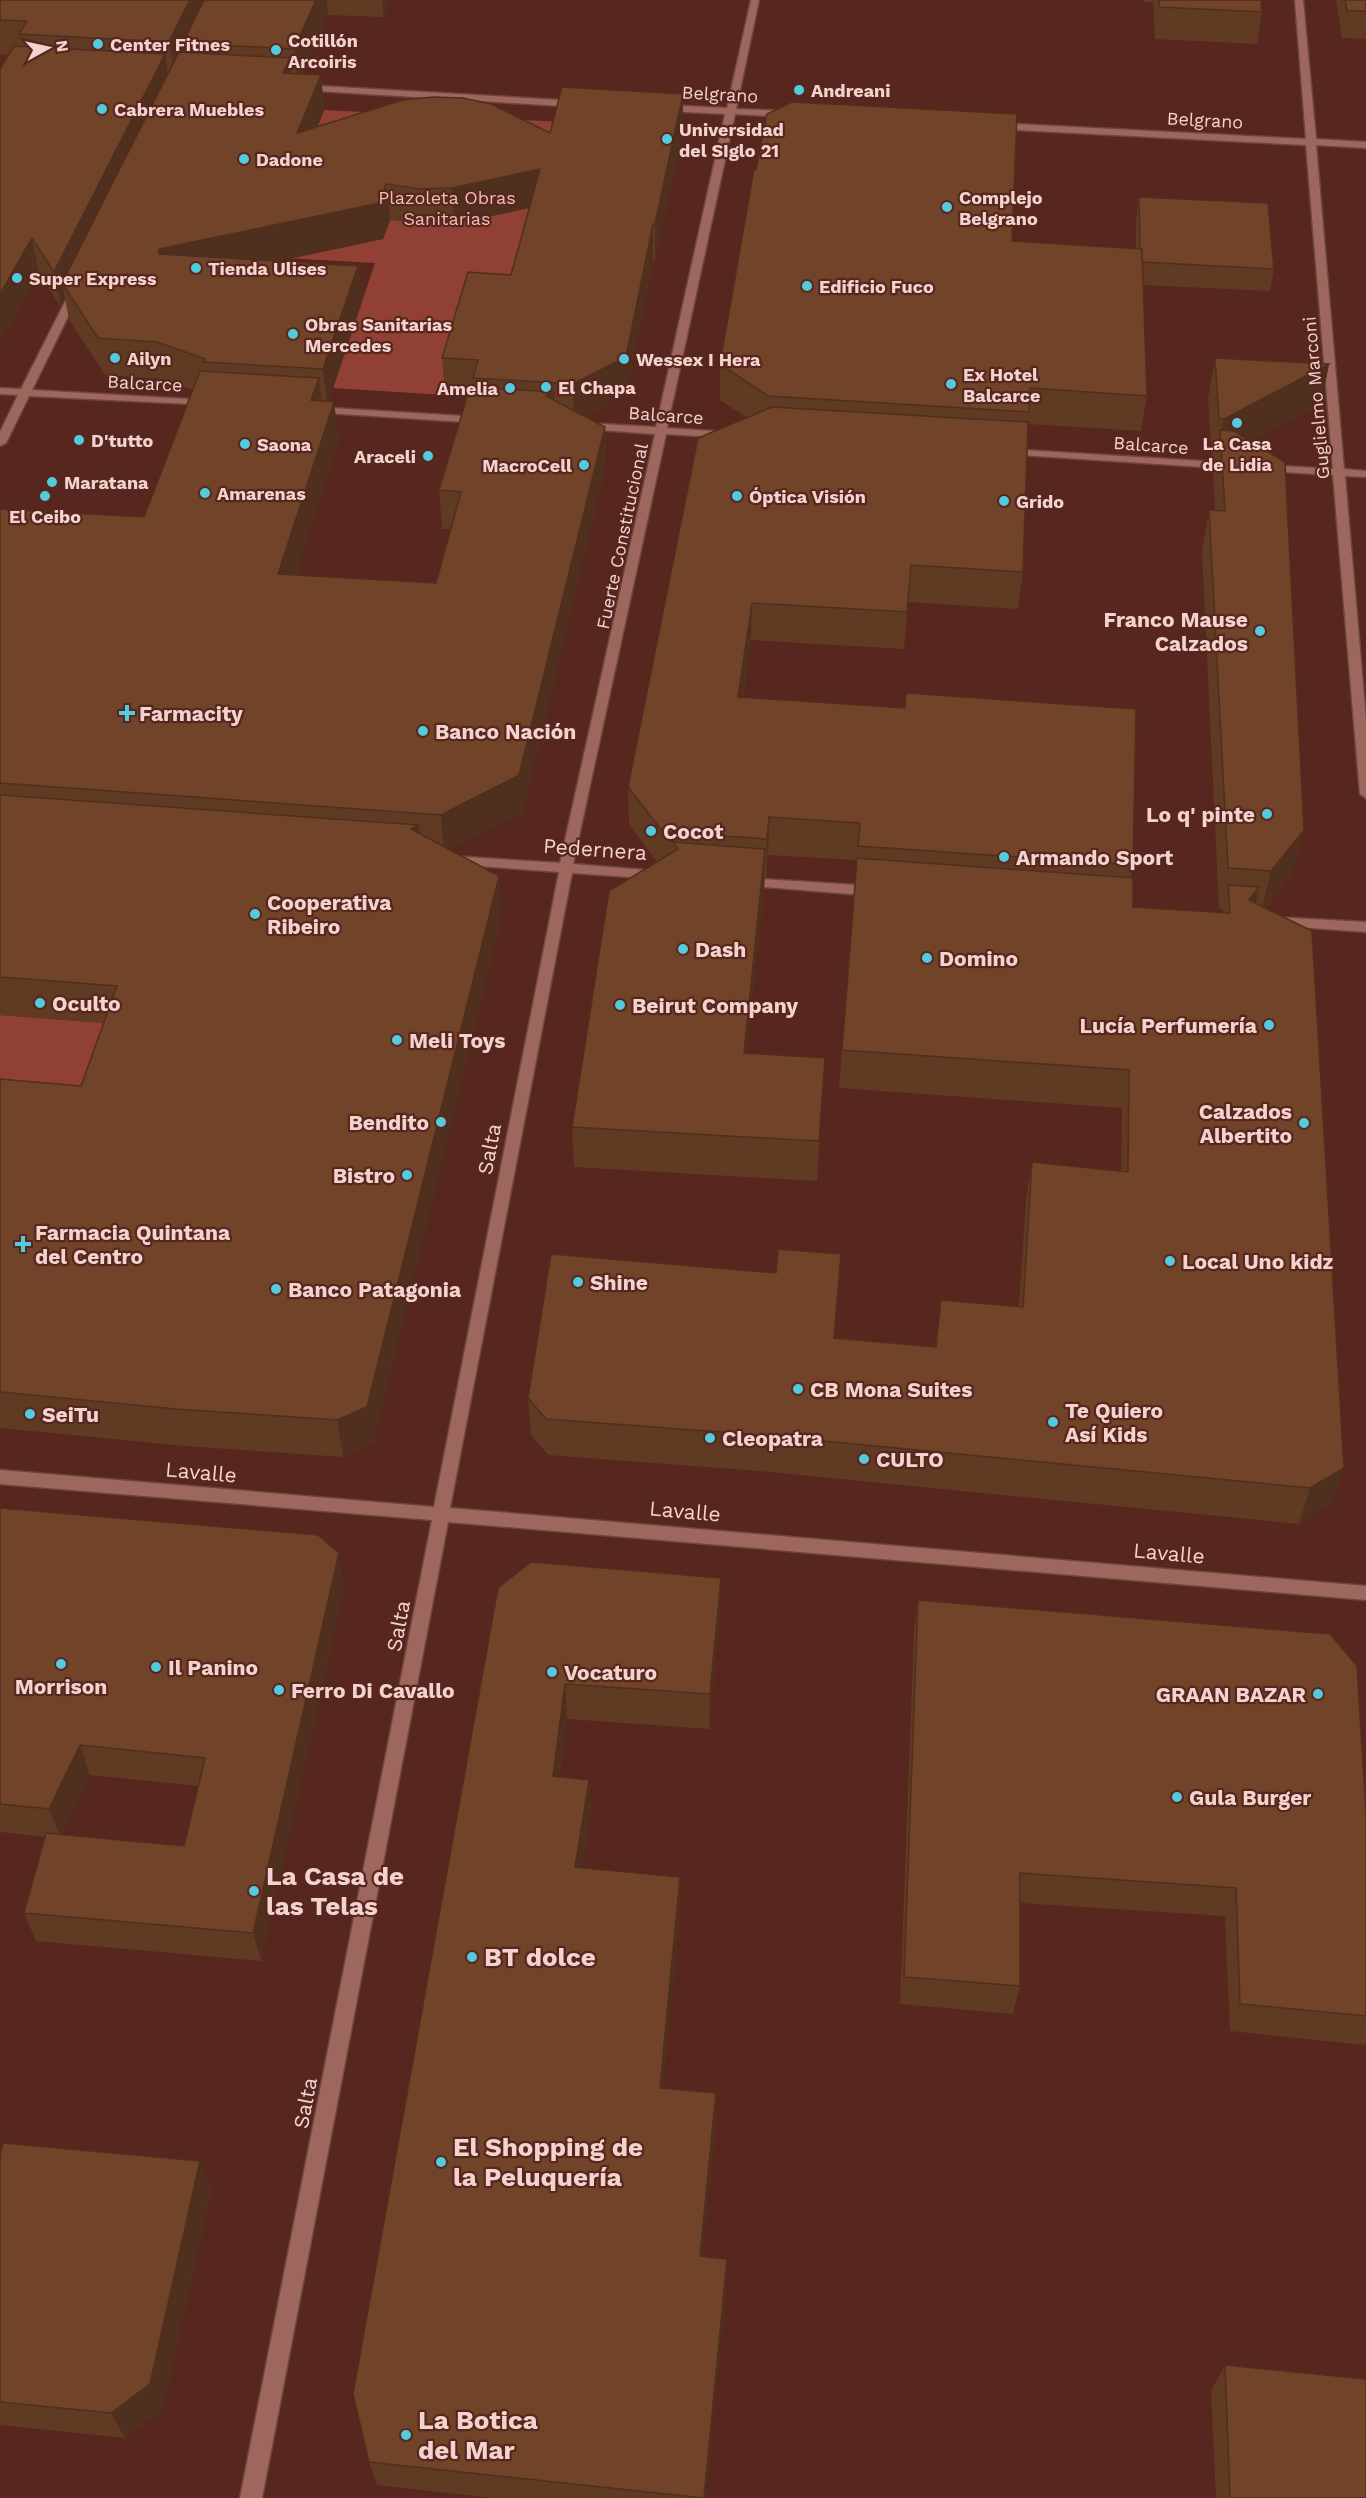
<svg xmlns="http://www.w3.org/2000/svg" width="1366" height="2498" font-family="'Work Sans',sans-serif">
<rect width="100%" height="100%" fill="#57261f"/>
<g fill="#914035">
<path d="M324,110L564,122L514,311L470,309L445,395L333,388L375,263L266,257Z"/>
<path d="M0,1015L106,1023L91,1124L0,1117Z"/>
</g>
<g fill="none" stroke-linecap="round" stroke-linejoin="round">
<defs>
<g id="minor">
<path d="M751,0H759L736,109L788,111L793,114L788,117L735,114L667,428L728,432L734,435L728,438L666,434L573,864L658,871L665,875L658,879L572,873L450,1508L1366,1586V1600L448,1522L262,2498H240L432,1520L0,1484V1470L434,1507L559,872L452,864L445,860L452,856L560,863L655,434L584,429L578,426L584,423L656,427L725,114L665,111L660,108L665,105L727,108Z"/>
<path d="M1295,0H1303L1316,139L1366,142V148L1316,145L1344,469L1366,471V477L1345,476L1366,720V798L1360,794L1333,475L1264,471L1258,468L1264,465L1333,469L1306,145L998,129L993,126L998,123L1306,139Z"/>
<path d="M303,85L578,101L583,104L578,107L300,90L298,88Z"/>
<path d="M76,287L81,290L32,390L207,400L211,401V405L29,396L6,443L0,446V432L18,395L0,394V388L21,389L71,290Z"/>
<path d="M315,407L480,417L486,420L480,423L311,412L310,410Z"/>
<path d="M1007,449L1234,463L1240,466L1234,469L1003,454V450Z"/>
<path d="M745,878L874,886L881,891L874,896L740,885L738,882L740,879Z"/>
<path d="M1275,917L1366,922V932L1270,925L1268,922Z"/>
</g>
</defs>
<use href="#minor" stroke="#6e443f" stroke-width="3"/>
<use href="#minor" fill="#9e675d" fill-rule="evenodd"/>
</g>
<g fill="#613a23" fill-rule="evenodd">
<path d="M0,0H390L384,17L328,15L302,74L321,75L324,110L318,126L550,133L683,130L655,260H653L627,394L584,416L605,427L606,465L522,814L450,850L502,915L373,1443L343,1457L185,1446L0,1428V1079L81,1086L104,1023L0,1015V509L144,517L193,390L163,379L105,375L69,320L65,298L61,307L39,273L0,342V69L8,55L0,54ZM530,208L511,275L442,358L445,395L467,396L439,490L442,529H451L436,583L296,575L339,440L328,401L362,302L358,266L278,261L383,239L390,220L424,225L454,224Z"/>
<path d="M1144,0H1261L1262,12L1257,44L1155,39L1153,2H1144Z"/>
<path d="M1336,0H1366V39L1342,38Z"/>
<path d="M756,170L1012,241L1136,249V220L1139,197L1274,269L1270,291L1143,285L1147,396L1141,431L1028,424L1023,572L1018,609L908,602L904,649L751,640L743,697L1133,865L1131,878L1133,907L1222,913L1223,909H1219L1202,551L1209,510H1215L1213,470L1215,459H1212L1208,398L1215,358L1329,364L1321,404L1251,441L1294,871L1265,908L1332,1504L1299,1524L759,1471L548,1455L531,1435L528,1398L838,1291L834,1338L935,1347L941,1300L1019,1306L1026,1200L1032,1162L1121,1171L1122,1108L839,1088L857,860L768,855L766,877H765L764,890L747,1053L825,1058L817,1181L574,1167L572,1127L657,862L629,824L628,787L746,417L720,400V364Z"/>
<path d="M0,1508L345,1585L261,1961L36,1941L24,1913L45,1837L0,1832ZM90,1775L198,1786L184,1846L62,1835Z"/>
<path d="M498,1588L720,1614L709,1729L567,1719L560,1777L589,1780L591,1814L582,1868L680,1877V1910L663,2088L716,2123L702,2256L727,2259L726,2286L706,2498H492L377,2485L369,2462Z"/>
<path d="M918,1600L1366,1813V2042L1365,2045L1230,2031L1225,1916L1020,1903V1986L1013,2014L900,2004L914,1632Z"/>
<path d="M0,2155L200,2161L211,2191L163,2409L125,2438L0,2425Z"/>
<path d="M1225,2365L1366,2498H1216L1211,2391Z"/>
</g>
<g fill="#4f2f1d">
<path d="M190,0H212L183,43L185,55L175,77L169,42Z"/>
<path d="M316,0H327L328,15L298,84L294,49Z"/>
<path d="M382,0H390L384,17Z"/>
<path d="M165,54L170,87L62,283L65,298L61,307L54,272Z"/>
<path d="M290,58L294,93L283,73Z"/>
<path d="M321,75L324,110L301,168L297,133Z"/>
<path d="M683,94V130L655,260V224Z"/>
<path d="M540,169L542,205L454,224L452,188Z"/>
<path d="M386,184L390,220L383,239L165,285L159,249Z"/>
<path d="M653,224V260L627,394L574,421L573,384Z"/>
<path d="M32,238L39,273L0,342V294Z"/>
<path d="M358,266L362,302L327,406L323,369Z"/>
<path d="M1329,364L1321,404L1222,457L1220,437L1224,419Z"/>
<path d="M319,378L323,416L311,400Z"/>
<path d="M554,392L556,430L546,396Z"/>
<path d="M334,402L339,440L284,613L278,574Z"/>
<path d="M605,427L606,465L522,814L444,853L441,815Z"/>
<path d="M752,603L751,640L737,734L738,697Z"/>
<path d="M769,817L768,855L766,877L767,839Z"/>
<path d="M419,825L422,864L411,829Z"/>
<path d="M1304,830L1294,871L1261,912L1271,871Z"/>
<path d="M765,849L764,890L743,1094L744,1053Z"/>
<path d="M499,876L502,915L373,1443L343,1457L337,1420Z"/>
<path d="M1259,887L1251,926L1249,900Z"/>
<path d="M1344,1468L1332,1504L1299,1524L1310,1488Z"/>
<path d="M339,1553L345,1585L261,1961L253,1933Z"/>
<path d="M721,1578L720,1614L709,1729L710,1694Z"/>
<path d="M565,1684L567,1719L556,1810L553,1776Z"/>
<path d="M80,1745L90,1775L61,1839L49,1809Z"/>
<path d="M589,1780L591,1814L577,1900L575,1867Z"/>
<path d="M680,1877V1910L661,2117L660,2088Z"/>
<path d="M716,2093V2123L699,2283L700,2256Z"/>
<path d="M200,2161L211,2191L163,2409L125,2438L111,2413Z"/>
<path d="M727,2259L726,2286L706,2498H704Z"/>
</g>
<g fill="#714329" stroke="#4f2f1d" stroke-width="1.5">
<path d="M0,0H190L169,42L19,34L27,21L0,20Z"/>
<path d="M204,0H316L294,49L183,43Z"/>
<path d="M1159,0H1261L1262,12L1159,7Z"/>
<path d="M1345,0H1366V11H1347Z"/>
<path d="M14,46L165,54L54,272L32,238L0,294V69Z"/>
<path d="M179,52L290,58L283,73L321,75L297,133L403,100L433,97L463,98L491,104L550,133L562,87L683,94L655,224H653L626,357L573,384L473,378L478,360L442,358L468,272L511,275L540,169L452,188L421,189L386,184L380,203L159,249V254L358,266L323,369L204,362L205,359L157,342L98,338L62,283Z"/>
<path d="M792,102L1017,114L1012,241L1142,249L1147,396L1030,388L1029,412L768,396L720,364L754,169L756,170L767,114Z"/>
<path d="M1139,197L1268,203L1274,269L1142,262V249H1140Z"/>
<path d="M1215,358L1329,364L1224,419H1219Z"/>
<path d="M200,371L319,378L311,400L334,402L278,574L436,583L461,492L439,490L470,387L554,392L546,396L605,427L519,775L441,815L0,783V509L144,517Z"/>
<path d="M772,407L1028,422L1023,572L911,565L907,612L752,603L738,697L905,708L906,693L1136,709L1133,865L858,846L860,823L769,817L767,839L663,832L628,787L698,438Z"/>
<path d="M1220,430L1234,431L1285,462L1304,830L1271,871L1228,868L1209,510L1225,511Z"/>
<path d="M0,795L419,825L411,829L499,876L367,1407L337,1420L176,1409L0,1392V1079L81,1086L117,986L0,977Z"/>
<path d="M673,842L765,849L744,1053L825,1058L819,1141L572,1127L609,891L678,849Z"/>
<path d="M857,858L1133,878V907L1230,913L1228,885L1259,887L1249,900L1312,931L1344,1468L1310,1488L761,1435L546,1419L528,1398L551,1254L776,1273L778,1249L841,1254L834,1338L936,1347L941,1300L1023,1307L1032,1162L1128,1172L1129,1070L842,1050Z"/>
<path d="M0,1508L318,1535L339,1553L253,1933L24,1913L46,1833L184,1846L205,1758L80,1745L49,1809L0,1804Z"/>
<path d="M531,1562L721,1578L710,1694L565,1684L553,1776L589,1780L575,1867L680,1877L660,2088L716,2093L700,2256L727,2259L704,2498L369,2462L353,2394L498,1588Z"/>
<path d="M918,1600L1330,1634L1357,1666L1366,1813V2016L1240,2004L1236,1888L1020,1873V1986L904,1977Z"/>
<path d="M3,2143L200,2161L150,2384L111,2413L0,2402V2155Z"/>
<path d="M1225,2365L1366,2379V2498H1230Z"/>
</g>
<g fill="#54cadd" stroke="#57261f" stroke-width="2">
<circle cx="98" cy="44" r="6"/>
<circle cx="276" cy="50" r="6"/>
<circle cx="799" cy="90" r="6"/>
<circle cx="102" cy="109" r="6"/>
<circle cx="667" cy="139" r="6"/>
<circle cx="244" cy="159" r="6"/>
<circle cx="947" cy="207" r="6"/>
<circle cx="196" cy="268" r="6"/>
<circle cx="17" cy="278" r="6"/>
<circle cx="807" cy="286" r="6"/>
<circle cx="293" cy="334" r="6"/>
<circle cx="115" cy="358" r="6"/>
<circle cx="624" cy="359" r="6"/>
<circle cx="951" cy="384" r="6"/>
<circle cx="546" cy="387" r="6"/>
<circle cx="510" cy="388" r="6"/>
<circle cx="1237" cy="423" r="6"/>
<circle cx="79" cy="440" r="6"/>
<circle cx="245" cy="444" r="6"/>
<circle cx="428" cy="456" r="6"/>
<circle cx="584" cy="465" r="6"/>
<circle cx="52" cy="482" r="6"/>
<circle cx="205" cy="493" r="6"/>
<circle cx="45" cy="496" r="6"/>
<circle cx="737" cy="496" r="6"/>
<circle cx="1004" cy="501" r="6"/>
<circle cx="1260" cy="631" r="6"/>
<path d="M124 704h6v6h6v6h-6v6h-6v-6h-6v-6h6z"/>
<circle cx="423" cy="731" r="6"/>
<circle cx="1267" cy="814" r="6"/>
<circle cx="651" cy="831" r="6"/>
<circle cx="1004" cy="857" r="6"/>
<circle cx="255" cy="914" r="6"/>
<circle cx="683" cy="949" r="6"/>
<circle cx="927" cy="958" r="6"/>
<circle cx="40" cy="1003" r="6"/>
<circle cx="620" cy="1005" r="6"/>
<circle cx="1269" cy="1025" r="6"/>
<circle cx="397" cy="1040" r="6"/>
<circle cx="441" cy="1122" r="6"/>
<circle cx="1304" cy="1123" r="6"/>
<circle cx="407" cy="1175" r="6"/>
<path d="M20 1235h6v6h6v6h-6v6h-6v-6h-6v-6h6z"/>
<circle cx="1170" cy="1261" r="6"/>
<circle cx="578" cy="1282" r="6"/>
<circle cx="276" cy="1289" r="6"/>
<circle cx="798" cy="1389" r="6"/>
<circle cx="30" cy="1414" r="6"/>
<circle cx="1053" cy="1422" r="6"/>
<circle cx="710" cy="1438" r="6"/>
<circle cx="864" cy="1459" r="6"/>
<circle cx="61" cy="1664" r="6"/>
<circle cx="156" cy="1667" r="6"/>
<circle cx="552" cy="1672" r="6"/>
<circle cx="279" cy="1690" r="6"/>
<circle cx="1318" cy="1694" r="6"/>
<circle cx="1177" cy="1797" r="6"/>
<circle cx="254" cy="1891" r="6"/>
<circle cx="472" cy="1957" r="6"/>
<circle cx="441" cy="2162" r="6"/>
<circle cx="406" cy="2435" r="6"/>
</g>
<g text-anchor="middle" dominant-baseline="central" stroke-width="4.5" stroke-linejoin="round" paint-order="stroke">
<g font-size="18" font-weight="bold" fill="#f4d3ce" stroke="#57261f" text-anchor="start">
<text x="288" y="40">Cotillón<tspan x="288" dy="21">Arcoiris</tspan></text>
<text x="110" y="44">Center Fitnes</text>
<text x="811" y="90">Andreani</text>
<text x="114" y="109">Cabrera Muebles</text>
<text x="679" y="129">Universidad<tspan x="679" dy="21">del SIglo 21</tspan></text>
<text x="256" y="159">Dadone</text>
<text x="959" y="197">Complejo<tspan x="959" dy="21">Belgrano</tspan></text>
<text x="208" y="268">Tienda Ulises</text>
<text x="29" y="278">Super Express</text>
<text x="819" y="286">Edificio Fuco</text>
<text x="305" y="324">Obras Sanitarias<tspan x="305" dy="21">Mercedes</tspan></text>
<text x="127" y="358">Ailyn</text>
<text x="636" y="359">Wessex I Hera</text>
<text x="963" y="374">Ex Hotel<tspan x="963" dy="21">Balcarce</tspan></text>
<text x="558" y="387">El Chapa</text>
<text x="498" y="388" text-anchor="end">Amelia</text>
<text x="91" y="440">D'tutto</text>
<text x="1237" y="443" text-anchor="middle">La Casa<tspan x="1237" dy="21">de Lidia</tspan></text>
<text x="257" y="444">Saona</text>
<text x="416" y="456" text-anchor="end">Araceli</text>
<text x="572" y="465" text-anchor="end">MacroCell</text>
<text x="64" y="482">Maratana</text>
<text x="217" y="493">Amarenas</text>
<text x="749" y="496">Óptica Visión</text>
<text x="1016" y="501">Grido</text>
<text x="45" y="516" text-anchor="middle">El Ceibo</text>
</g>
<g font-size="18" fill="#f4d3ce" stroke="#57261f">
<text transform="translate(720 94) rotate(3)">Belgrano</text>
<text transform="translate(1205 120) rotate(3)">Belgrano</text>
<text transform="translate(145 383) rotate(3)">Balcarce</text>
<text transform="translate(1316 398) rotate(-95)">Guglielmo Marconi</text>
<text transform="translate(666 415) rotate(4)">Balcarce</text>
<text transform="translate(1151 445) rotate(4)">Balcarce</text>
<text transform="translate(622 536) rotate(-78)">Fuerte Constitucional</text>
</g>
<g font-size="18" fill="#f1bdb4" stroke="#57261f">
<text x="447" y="197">Plazoleta Obras<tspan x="447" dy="21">Sanitarias</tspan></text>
</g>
<g font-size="21" font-weight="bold" fill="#f4d3ce" stroke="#57261f" text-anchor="start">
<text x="1248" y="619" text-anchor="end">Franco Mause<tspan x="1248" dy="24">Calzados</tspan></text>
<text x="139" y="713">Farmacity</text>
<text x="435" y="731">Banco Nación</text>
<text x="1255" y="814" text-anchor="end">Lo q' pinte</text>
<text x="663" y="831">Cocot</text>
<text x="1016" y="857">Armando Sport</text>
<text x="267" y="902">Cooperativa<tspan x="267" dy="24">Ribeiro</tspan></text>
<text x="695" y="949">Dash</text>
<text x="939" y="958">Domino</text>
<text x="52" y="1003">Oculto</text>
<text x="632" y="1005">Beirut Company</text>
<text x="1257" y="1025" text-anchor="end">Lucía Perfumería</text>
<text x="409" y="1040">Meli Toys</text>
<text x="1292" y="1111" text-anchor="end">Calzados<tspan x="1292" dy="24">Albertito</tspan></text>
<text x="429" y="1122" text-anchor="end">Bendito</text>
<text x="395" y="1175" text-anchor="end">Bistro</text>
<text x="35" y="1232">Farmacia Quintana<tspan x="35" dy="24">del Centro</tspan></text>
<text x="1182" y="1261">Local Uno kidz</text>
<text x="590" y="1282">Shine</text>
<text x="288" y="1289">Banco Patagonia</text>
<text x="810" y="1389">CB Mona Suites</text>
<text x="1065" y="1410">Te Quiero<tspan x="1065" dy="24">Así Kids</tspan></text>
<text x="42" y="1414">SeiTu</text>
<text x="722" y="1438">Cleopatra</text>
<text x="876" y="1459">CULTO</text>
<text x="168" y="1667">Il Panino</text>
<text x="564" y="1672">Vocaturo</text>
<text x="61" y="1686" text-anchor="middle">Morrison</text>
<text x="291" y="1690">Ferro Di Cavallo</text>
<text x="1306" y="1694" text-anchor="end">GRAAN BAZAR</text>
<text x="1189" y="1797">Gula Burger</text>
</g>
<g font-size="21" fill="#f4d3ce" stroke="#57261f">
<text transform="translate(595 849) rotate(4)">Pedernera</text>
<text transform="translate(489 1149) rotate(-79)">Salta</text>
<text transform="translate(201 1472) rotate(5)">Lavalle</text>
<text transform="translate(685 1511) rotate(5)">Lavalle</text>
<text transform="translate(1169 1553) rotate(5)">Lavalle</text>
<text transform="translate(398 1626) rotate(-79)">Salta</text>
<text transform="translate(305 2103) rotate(-79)">Salta</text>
</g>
<g font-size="26" font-weight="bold" fill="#f4d3ce" stroke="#57261f" text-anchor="start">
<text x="266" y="1876">La Casa de<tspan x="266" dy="30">las Telas</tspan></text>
<text x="484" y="1957">BT dolce</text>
<text x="453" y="2147">El Shopping de<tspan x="453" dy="30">la Peluquería</tspan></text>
<text x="418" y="2420">La Botica<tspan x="418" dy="30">del Mar</tspan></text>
</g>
</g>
<g transform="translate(48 48) rotate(82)" stroke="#57261f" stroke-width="4.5" paint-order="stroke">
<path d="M0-4.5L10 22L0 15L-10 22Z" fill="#f4d3ce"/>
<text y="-9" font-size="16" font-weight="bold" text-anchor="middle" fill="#f4d3ce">N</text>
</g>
</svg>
